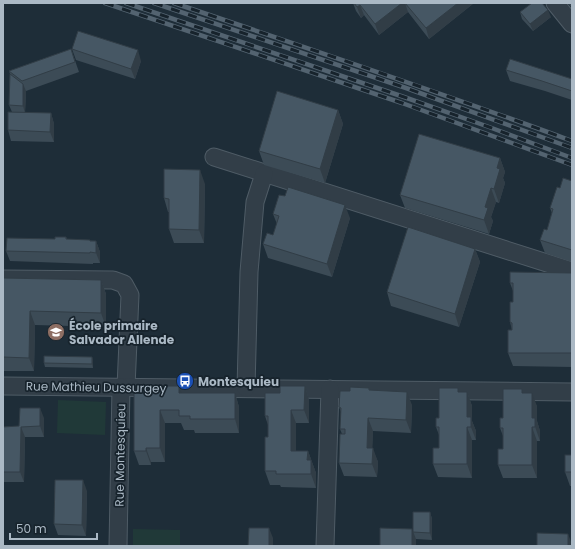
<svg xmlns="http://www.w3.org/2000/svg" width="575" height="549" font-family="Poppins,sans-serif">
<rect width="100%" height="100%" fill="#1e2d38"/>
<g fill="#203938">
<path d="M58,400L106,402L105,435L57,433Z"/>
<path d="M133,529L180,530V546H133Z"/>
</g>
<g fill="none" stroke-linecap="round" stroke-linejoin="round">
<defs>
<g id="minor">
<path d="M555,3L572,24"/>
<path d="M214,157L572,271"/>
<path d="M3,279L113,280L124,284L130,295L126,387"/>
<path d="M3,386L572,392"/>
<path d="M246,388L249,272L255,202L264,174"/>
<path d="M118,546L121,387"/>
<path d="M325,546L330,389"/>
</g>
</defs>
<use href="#minor" stroke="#4f5c66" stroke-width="19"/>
<use href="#minor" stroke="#323e48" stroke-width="17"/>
<defs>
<g id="rail">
<path d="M105,3L402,103L572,165"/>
<path d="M126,3L404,97L489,127L572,158"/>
<path d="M154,3L406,88L572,148"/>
<path d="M174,3C307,48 440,92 572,141"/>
</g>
</defs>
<use href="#rail" stroke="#536370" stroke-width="4.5"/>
<use href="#rail" stroke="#17232c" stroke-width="3" stroke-dasharray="9" stroke-linecap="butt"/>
</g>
<g fill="#3c4b56">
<path d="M353,3H474L429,39L408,12L379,35L364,15L361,18L356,11Z"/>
<path d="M568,3H572V8Z"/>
<path d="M520,12L551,17L533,31L522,19Z"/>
<path d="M71,49L79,72L26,91L25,113L12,112L9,105L10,74L9,71Z"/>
<path d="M72,49L141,61L135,79L76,60Z"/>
<path d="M506,70L572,79V100L545,91L510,81Z"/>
<path d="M338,110L343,124L325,183L264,165L259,151Z"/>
<path d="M51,113L54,124V142L11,141L8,130Z"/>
<path d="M500,158L505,172L503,178L505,183L499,203L496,202L491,217L493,221L489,234L405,208L400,195Z"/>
<path d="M572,181V262L545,253L540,240L547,230L552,213L550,208L560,188Z"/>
<path d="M205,184L204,243H174L169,229V212H168L164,198Z"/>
<path d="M273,214L350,218L332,277L268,258L263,244L273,235L277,224Z"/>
<path d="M66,237L67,239L96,241L100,252V263H93V264L10,261L6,251L55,239Z"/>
<path d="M475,249L480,262L459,327L391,306L387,292Z"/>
<path d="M572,273V367L513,366L508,353L512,330L510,322L513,302V291L510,283Z"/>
<path d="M3,278L101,280L106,294V327L35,325L34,371H3Z"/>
<path d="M92,357L93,361V368L45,367L44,363Z"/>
<path d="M305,386L309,400V423H296V451H308L316,473V488L281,487L280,485H270L265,471L268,437V425L265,416L280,393Z"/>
<path d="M369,388L370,390L412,405L411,433L373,431L372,448L378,462L377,477L344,476L339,463L342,434L340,429L341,412L339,407L350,391Z"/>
<path d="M459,392H467L472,406V421L476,431V440H472V478L438,477L433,464L439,448V435L436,427L439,418Z"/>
<path d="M134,393H235L239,407V433H195L194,430H184L181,423H165V462H151V465H139L134,451Z"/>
<path d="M524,393L537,406V421L540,431V441H537V478H503L498,465L503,449V436L500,428L503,418Z"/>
<path d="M44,418V437H25L24,482H3V427L19,426Z"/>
<path d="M572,455V486H570L565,472Z"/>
<path d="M87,491L86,536L58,535L54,524Z"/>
<path d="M430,512L432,519V540L416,539V546L412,529L413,532Z"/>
</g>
<g fill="#313d46">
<path d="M402,3H405L408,12L379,35L375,24Z"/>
<path d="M458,3H474L429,39L426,28Z"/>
<path d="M360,5L364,15L361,18L357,7Z"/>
<path d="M548,10L551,17L533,31L530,24Z"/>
<path d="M138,50L141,61L135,79L131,69Z"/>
<path d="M23,84L26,91L25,113L23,106Z"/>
<path d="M338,110L343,124L325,183L320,169Z"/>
<path d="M51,113L54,124V142L50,132Z"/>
<path d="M500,158L505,172L503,178L505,183L499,203L494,189L497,168Z"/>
<path d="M200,170L205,184L204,243L199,230Z"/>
<path d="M491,188L496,202L491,217L493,221L489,234L484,220L485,207Z"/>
<path d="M345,205L350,218L332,277L327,264Z"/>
<path d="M96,241L100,252V263L96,253Z"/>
<path d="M475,249L480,262L459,327L455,314Z"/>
<path d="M101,280L106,294V327L101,313Z"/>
<path d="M30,311L35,325L34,371L29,358Z"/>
<path d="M92,357L93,361V368L92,364Z"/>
<path d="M179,386L184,400L179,393Z"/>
<path d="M305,386L309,400V423L304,410Z"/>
<path d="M407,392L412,405L411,433L406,420Z"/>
<path d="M467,392L472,406V421L476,431V440L467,417Z"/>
<path d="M235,393L239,407V433L235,419Z"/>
<path d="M532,393L537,406V421L540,431V441L532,418Z"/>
<path d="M40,408L44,418V437L40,426Z"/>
<path d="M160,410L165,423V462L160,448Z"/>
<path d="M291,410L296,423V464L291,451Z"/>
<path d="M368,418L373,431L372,461L367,448Z"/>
<path d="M21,427L25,437L24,482L20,472Z"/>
<path d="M467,427L472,440V478L467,464Z"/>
<path d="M532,427L537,441V478L532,465Z"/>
<path d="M146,448L151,462V465L146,451Z"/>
<path d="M373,448L378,462L377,477L372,464Z"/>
<path d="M308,451L316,473V488L311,474L307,460Z"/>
<path d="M83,480L87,491L86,536L82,525Z"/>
<path d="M430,512L432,519V540L430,533Z"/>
<path d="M269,528L273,538V546H269Z"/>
<path d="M412,529L416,539V546H412Z"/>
<path d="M568,534L572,544V546H568Z"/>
</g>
<g fill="#465764" stroke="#313d46">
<path d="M354,3H402L375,24L360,5L357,7Z"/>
<path d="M405,3H458L426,28Z"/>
<path d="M532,3H542L548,10L530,24L520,12Z"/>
<path d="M78,31L138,50L131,69L72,49Z"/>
<path d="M71,49L75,62L22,81L9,71Z"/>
<path d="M510,59L572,79V91L542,81L506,70Z"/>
<path d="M10,74L23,84V106L9,105Z"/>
<path d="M277,91L338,110L320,169L259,151Z"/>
<path d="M8,112L51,113L50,132L8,130Z"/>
<path d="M419,134L500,158L497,168L500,169L494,189L491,188L485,207L488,208L484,220L400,195Z"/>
<path d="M164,169L200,170L199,230L169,229V199L164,198Z"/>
<path d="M563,178L572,181V250L540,240L544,229L547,230L553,209L550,208L557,187L560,188Z"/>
<path d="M288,187L345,205L327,264L263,244L267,233L273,235L279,216L273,214L279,195L285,196Z"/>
<path d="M408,227L475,249L455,314L387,292Z"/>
<path d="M55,237H66V239L90,240V241H96V253L90,252V253L6,251L7,238L55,239Z"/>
<path d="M510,272L572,273V353H508V330H512V323L510,322V302H513V283H510Z"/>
<path d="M3,278L101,280V313L30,311L29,358L3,357Z"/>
<path d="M44,356L92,357V364L44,363Z"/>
<path d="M149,386H179V393H235V419H190V416H179V410H160V448H146V451H134V393H149Z"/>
<path d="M280,386H305L304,410H291V451H308L307,460H311V474H276V471H265V437H268V416H265V393H280Z"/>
<path d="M350,387L369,388V390L407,392L406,420L368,418L367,448H373L372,464L339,463L340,434H345V429H340L341,408L339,407L340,391H350Z"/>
<path d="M439,388H458V392H467V417H471V427H467V464H433V448H439V427H436V418H439Z"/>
<path d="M503,389H522V393H532V418H535V427H532V465H498V449H503V428H500V418H503Z"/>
<path d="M20,408H40V426L21,427L20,472H3V427L19,426Z"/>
<rect x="565" y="455" width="7" height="17"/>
<path d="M55,480H83L82,525L54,524Z"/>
<path d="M413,512H430V533L413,532Z"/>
<path d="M249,528H269V546H248Z"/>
<path d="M380,528L412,529V546H380Z"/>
<path d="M537,533L568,534V546H537Z"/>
</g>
<defs>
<symbol id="school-disc" viewBox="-11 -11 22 22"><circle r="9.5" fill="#8d6e63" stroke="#17232c"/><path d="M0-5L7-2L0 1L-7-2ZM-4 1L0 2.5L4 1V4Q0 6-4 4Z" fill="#fff"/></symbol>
<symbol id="bus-disc" viewBox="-11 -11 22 22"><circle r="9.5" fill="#1a4fb4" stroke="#17232c"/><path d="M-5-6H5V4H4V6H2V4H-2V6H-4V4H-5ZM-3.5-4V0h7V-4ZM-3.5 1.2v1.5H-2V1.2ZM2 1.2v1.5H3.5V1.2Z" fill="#fff"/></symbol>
</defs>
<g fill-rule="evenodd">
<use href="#school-disc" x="46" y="322" width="20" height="20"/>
<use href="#bus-disc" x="175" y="371" width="20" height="20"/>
</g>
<g text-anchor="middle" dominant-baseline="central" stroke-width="3.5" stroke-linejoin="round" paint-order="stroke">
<g font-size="12" font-weight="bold" fill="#abb9c5" stroke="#17232c" text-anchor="start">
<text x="69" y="325">École primaire<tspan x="69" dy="14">Salvador Allende</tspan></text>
<text x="198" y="381">Montesquieu</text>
</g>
<g font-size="12" fill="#abb9c5" stroke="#17232c">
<text transform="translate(96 387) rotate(1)">Rue Mathieu Dussurgey</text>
<text transform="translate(120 455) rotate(-89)">Rue Montesquieu</text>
</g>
</g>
<rect width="575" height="549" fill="none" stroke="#abb9c5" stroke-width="8"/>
<path d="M10 533v6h87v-6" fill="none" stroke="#abb9c5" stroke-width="2"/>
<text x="16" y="533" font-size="12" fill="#abb9c5" stroke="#17232c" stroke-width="3" paint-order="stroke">50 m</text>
</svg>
